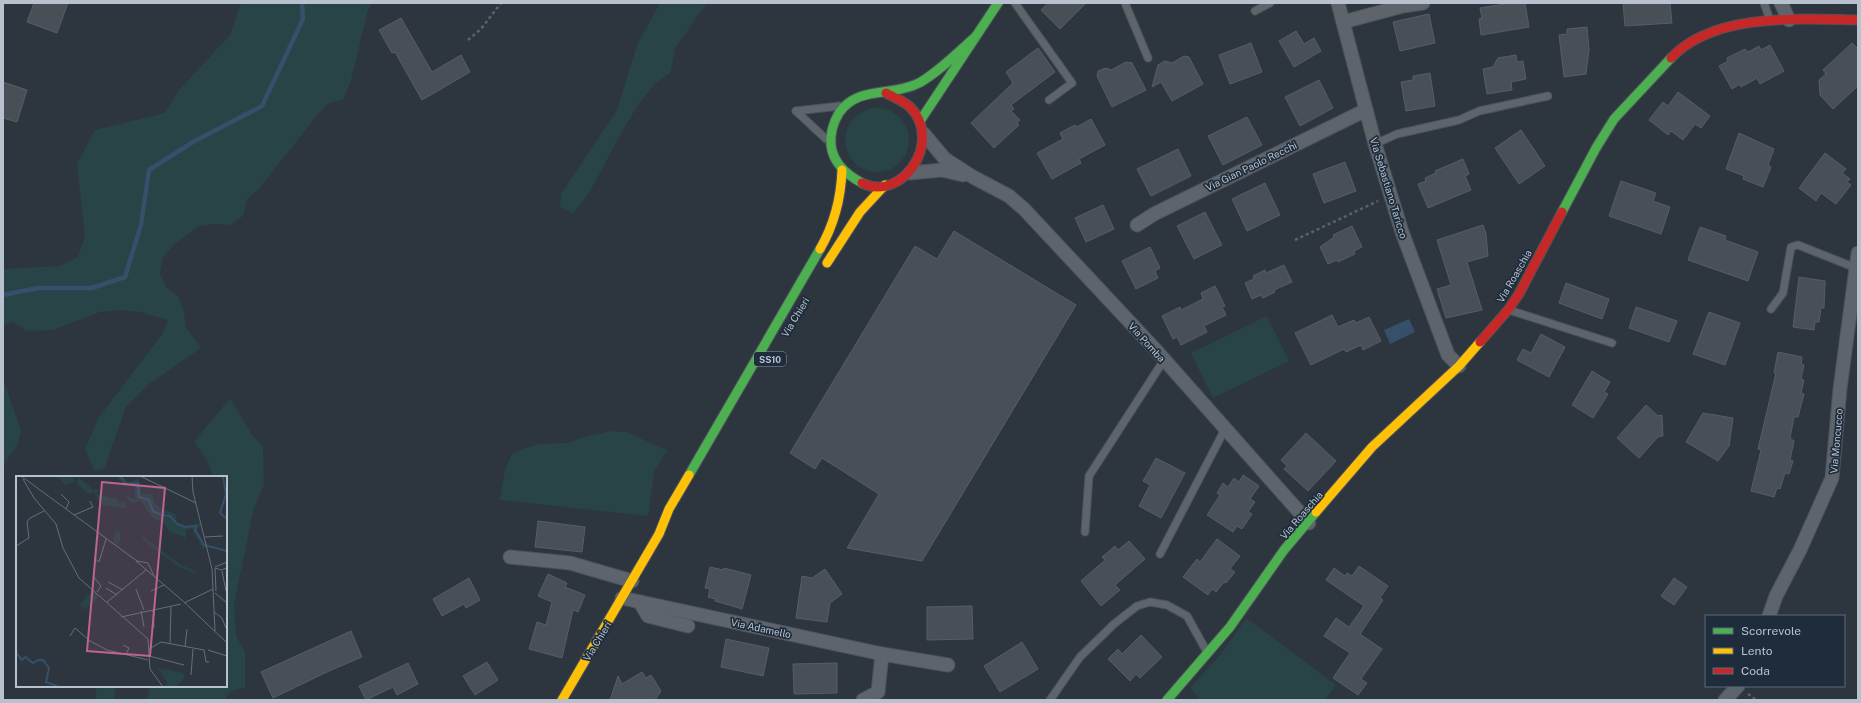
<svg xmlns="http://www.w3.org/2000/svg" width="1861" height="703" font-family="'Public Sans',sans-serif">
<rect width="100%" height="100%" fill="#2d363f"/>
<g fill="#284446">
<path d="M241,3H372L368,10L351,80L343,100L329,103L318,114L259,189L247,199L243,216L230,225L214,224L199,226L174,245L163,257L160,273L166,287L178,296L184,312L186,327L201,348L149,384L126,407L104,469L94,471L85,449L99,417L163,333L168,320L140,312L122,310L100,312L53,330L26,331L13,322L3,325V269L60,266L78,257L85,237L77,164L95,130L165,113L179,90L230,35Z"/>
<path d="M660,3H707L675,48L670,74C639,86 607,165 588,194C584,200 578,207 573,213L560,207L561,194L617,110L637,45Z"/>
<circle cx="877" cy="140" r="32"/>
<path d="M1267,316L1289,361L1213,398L1191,353Z"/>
<path d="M3,380L21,430L18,444L5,463L3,475Z"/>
<path d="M230,398L251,433L263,447L264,485L254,508L234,603L236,636L245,652V688L232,691L223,700H147L150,686H226V477H213L209,463L194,442Z"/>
<path d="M610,431L626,432L667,450L654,472L648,516L500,500L505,471L511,455L524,448L539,444L568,443L581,438Z"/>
<path d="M1246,618L1336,685L1325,700H1201L1190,688L1221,654Z"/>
<path d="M97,686H116L114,700H95Z"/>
</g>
<path fill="#364f6b" d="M1409,319L1415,332L1390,344L1384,330Z"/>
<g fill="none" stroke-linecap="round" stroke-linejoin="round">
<path stroke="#364f6b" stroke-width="4.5" d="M3,295L38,288H92L125,277L141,225L149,170L193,142L262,106L303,19L302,3"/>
</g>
<g fill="#484f57" stroke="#555d66">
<path d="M34,3H68L57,33L27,22Z"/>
<path d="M1048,3H1086L1060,29L1041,10Z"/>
<path d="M1511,3H1525L1529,27L1481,35L1479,19L1482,18L1480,8Z"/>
<path d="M1623,3H1670L1672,23L1625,26Z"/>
<path d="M1429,14L1435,43L1400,51L1393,22Z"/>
<path d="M401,18L432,72L461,55L470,72L422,100L395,52L392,53L379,30Z"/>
<path d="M1587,27L1589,50L1586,74L1564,77L1559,35L1567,34V29Z"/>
<path d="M1296,31L1304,44L1314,38L1321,51L1294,67L1279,41Z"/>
<path d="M1251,43L1262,72L1230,84L1219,55Z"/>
<path d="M1852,43L1858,49V86L1833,109L1820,95L1819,80L1826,74L1823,70Z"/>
<path d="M1770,45L1784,71L1760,84L1757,78L1741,87L1740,84L1732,89L1719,66L1728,61L1727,58L1745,49L1748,52L1759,46L1761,50Z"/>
<path d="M1038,48L1055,72L1011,105L1014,109L1011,111L1020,120L1017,123L1019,125L994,148L971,123L1013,83L1006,72Z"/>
<path d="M1516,55L1517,62L1523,61L1526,79L1511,82L1512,90L1487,94L1483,69L1493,67L1498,58Z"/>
<path d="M1184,56L1189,57L1203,84L1172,101L1161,82L1152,87L1158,65L1165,61L1172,63Z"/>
<path d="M1126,62L1132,63L1146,90L1112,107L1097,76L1098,71L1106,68L1111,70Z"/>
<path d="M1430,73L1435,106L1406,111L1401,82L1413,80V76Z"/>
<path d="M1319,80L1333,108L1300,126L1285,97Z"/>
<path d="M3,82L27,90L17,122L3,118Z"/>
<path d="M1678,92L1710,116L1701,128L1695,124L1683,140L1671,131L1668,135L1649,120L1663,102L1668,106Z"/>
<path d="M1247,117L1262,145L1223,165L1208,136Z"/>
<path d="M1091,119L1105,145L1079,159L1081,163L1052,179L1037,153L1063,139L1060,133L1075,125L1077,127Z"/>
<path d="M1521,130L1545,166L1519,184L1495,148Z"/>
<path d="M1739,133L1774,149L1768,165L1771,167L1763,187L1743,179L1744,176L1726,169Z"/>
<path d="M1178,149L1191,176L1151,196L1137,169Z"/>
<path d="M1825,153L1846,169L1842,173L1850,179L1847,182L1851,185L1836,204L1821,193L1816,201L1799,188Z"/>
<path d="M1463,159L1469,174L1465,176L1471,190L1428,208L1418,184L1426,181L1425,178L1436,173L1435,171Z"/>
<path d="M1345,162L1356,191L1324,203L1313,174Z"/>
<path d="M1621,181L1656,193L1653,201L1670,207L1661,234L1609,216Z"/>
<path d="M1265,183L1280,215L1247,231L1232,199Z"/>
<path d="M1103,205L1114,229L1086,242L1075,218Z"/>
<path d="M1205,212L1222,245L1194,259L1177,226Z"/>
<path d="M1483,225L1486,234L1488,256L1467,262L1482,310L1446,318L1437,289L1451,285L1437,240Z"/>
<path d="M1352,226L1362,247L1354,251L1355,254L1338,262L1337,260L1328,264L1320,247L1334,237L1333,235Z"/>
<path d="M1700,227L1726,236L1725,240L1758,252L1748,281L1688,260Z"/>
<path d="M954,231L1076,305L922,561L847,548L879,494L822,458L815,469L790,453L915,246L937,259Z"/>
<path d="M1150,247L1160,268L1155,271L1158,278L1136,289L1122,261Z"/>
<path d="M1284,265L1292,282L1274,290L1275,292L1263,298L1261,295L1252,299L1245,283L1254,279L1253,276L1265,270L1266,273Z"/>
<path d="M1799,277L1825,281L1824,308H1821L1819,322H1815L1814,330L1793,327Z"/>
<path d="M1566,283L1609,299L1602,319L1559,303Z"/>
<path d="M1215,286L1225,306L1222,307L1226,315L1204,326L1207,332L1181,345L1177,337L1173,339L1162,316L1180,307L1181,310L1203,299L1201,293Z"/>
<path d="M1636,307L1677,321L1669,342L1629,328Z"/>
<path d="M1709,312L1740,323L1725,365L1693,354Z"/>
<path d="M1332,315L1338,327L1354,320L1356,323L1369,317L1381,341L1363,350L1361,345L1346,352L1344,349L1311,365L1295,333Z"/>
<path d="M1541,334L1565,347L1549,377L1517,360L1523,349L1531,353Z"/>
<path d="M1778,352L1802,357L1801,364L1804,365L1801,379L1804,380L1801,393L1804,394L1798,417H1794L1790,438L1794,441L1790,460L1793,461L1789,474L1785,473L1780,489L1777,488L1774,497L1751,491L1761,450L1758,449L1776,373H1774Z"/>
<path d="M1592,371L1610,382L1604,392L1608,394L1593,418L1572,405Z"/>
<path d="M1646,405L1658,416L1662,415L1663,436L1658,437L1639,458L1617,438Z"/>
<path d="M1703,413L1733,418L1729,446L1718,461L1686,442Z"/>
<path d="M1306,433L1336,461L1308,491L1284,469L1287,466L1281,460Z"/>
<path d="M1156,458L1185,473L1161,518L1139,506L1150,485L1143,481Z"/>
<path d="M1243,475L1259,486L1250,499L1255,502L1248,512L1252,514L1242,529L1237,526L1233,532L1207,515L1220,495L1217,493L1223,483L1228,487L1234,478L1239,482Z"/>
<path d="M538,521L585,527L582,552L535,547Z"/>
<path d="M1217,539L1240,556L1230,569L1235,572L1226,583L1224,582L1216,592L1212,589L1208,595L1183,577L1197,559L1200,562Z"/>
<path d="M1129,541L1145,559L1115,585L1120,590L1101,606L1081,581L1105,560L1102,557L1115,546L1118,550Z"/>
<path d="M1359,566L1388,586L1380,598L1383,600L1360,634L1382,649L1361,679L1367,683L1358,695L1333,678L1350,653L1324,636L1336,618L1349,627L1364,606L1326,580L1334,568L1345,576L1347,573L1352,576Z"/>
<path d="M710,567L723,570L724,568L751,575L742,609L715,601V599L708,597L710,589L705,588Z"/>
<path d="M825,569L842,594L830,603L827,622L796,618L802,576L812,578Z"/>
<path d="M548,574L567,583L565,587L585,595L578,612L573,610L562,658L529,649L537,622L546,625L552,602L538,596Z"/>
<path d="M469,578L480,600L466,608L464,604L442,616L433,599Z"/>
<path d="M1674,578L1687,587L1674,605L1661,596Z"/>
<path d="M972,606L973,639L927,640V607Z"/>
<path d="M351,631L362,657L329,671L273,698L261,672Z"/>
<path d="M1141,635L1162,657L1140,678L1136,674L1130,681L1108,659L1118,649L1122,654Z"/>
<path d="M726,639L769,648L763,676L721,667Z"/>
<path d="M1022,642L1038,669L1000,692L984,666Z"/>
<path d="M487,662L498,680L475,695L463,676Z"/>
<path d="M408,663L418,684L397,695L393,687L366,700L359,686Z"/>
<path d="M837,663V693L794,694L793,664Z"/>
<path d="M642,672L646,678L651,675L661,691L655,700H610L618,676L622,684Z"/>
</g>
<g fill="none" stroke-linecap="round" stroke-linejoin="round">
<defs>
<g id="lane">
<path d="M1015,3L1072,83L1049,100"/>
<path d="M1125,3L1148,58"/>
<path d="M1764,3L1770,20"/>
<path d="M1255,11L1270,3"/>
<path d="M796,111L840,106"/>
<path d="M796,111L826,139"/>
<path d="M1375,144L1397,134L1459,120L1479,111L1548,96"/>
<path d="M1771,309L1783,293L1791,247L1798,245L1856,268"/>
<path d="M1509,310L1612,343"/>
<path d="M1085,532L1089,476L1164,360"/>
<path d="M1160,554L1225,429"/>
<path d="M1050,700L1080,657L1114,624L1137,606L1150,602L1167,605L1187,616L1207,652"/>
</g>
<g id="street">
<path d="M1338,3L1375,144L1402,232L1448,355L1459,366"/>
<path d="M1781,3L1789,20"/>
<path d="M1343,22L1403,6L1423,3"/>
<path d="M924,134L945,159L973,177L1009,196L1024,209L1154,348L1309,523"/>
<path d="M910,173L942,170L963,175"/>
<path d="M1137,225L1154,214L1366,110"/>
<path d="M510,557L570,563L632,581"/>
<path d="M622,598L882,654L878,692L863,700"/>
<path d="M640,602L648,616L688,626"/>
<path d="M1769,616L1776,596L1800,550L1832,478L1840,389L1858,253"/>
<path d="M882,654L948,665"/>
<path d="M1725,700L1738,686"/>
</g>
<g id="fast">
<path d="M920,121L998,3"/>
<path d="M862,183C847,175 833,164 831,145C830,134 833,123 839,113C858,85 892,97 919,83C940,71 957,53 975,37"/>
<path d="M1562,212L1596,148L1614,119L1671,58"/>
<path d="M689,475L820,249"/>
<path d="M1167,700L1230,627L1284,550L1316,512"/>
</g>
<g id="slow">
<path d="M820,249C834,225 841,197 842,170"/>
<path d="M827,263L860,212L885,185"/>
<path d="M1316,512L1372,447L1459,366L1480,342"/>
<path d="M562,700L659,534L669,509L689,475"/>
</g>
<g id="jam">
<path d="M1671,58C1714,12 1800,19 1858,20"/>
<path d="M862,183C902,203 944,141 910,107C904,101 893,97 886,93"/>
<path d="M1480,342L1508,310L1519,294L1562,212"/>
</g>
</defs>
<use href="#lane" stroke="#4c5259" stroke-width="9"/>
<use href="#street" stroke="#4c5259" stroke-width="15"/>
<use href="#fast" stroke="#4c5259" stroke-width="11"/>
<use href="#slow" stroke="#4c5259" stroke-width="11"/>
<use href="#jam" stroke="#4c5259" stroke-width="11"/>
<g stroke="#5b6369" stroke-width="2.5" stroke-dasharray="3 3" stroke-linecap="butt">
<path d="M468,40L481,29L501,3"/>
<path d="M1295,240L1378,201"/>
<path d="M1748,694L1756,700"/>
</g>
<use href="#lane" stroke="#5e646c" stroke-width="7"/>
<use href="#street" stroke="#5e646c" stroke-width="13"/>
<use href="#fast" stroke="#4caf50" stroke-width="9"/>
<use href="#slow" stroke="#ffc107" stroke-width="9"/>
<use href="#jam" stroke="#c62828" stroke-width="9"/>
</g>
<g text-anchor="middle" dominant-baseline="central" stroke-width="3.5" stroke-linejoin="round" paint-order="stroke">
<rect fill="#1e2c3b" stroke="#8a95a3" stroke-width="1" x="754" y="352" width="32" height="14" rx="3"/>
<g font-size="9" font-weight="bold" fill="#b8c2cf">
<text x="770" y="359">SS10</text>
</g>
<g font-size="10" fill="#b8c2cf" stroke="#1e2c3b">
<text transform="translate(1251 166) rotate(-26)">Via Gian Paolo Recchi</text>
<text transform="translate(1389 188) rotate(73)">Via Sebastiano Taricco</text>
<text transform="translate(1514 276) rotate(-60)">Via Roaschia</text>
<text transform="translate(795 317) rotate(-59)">Via Chieri</text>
<text transform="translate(1147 342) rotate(48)">Via Pomba</text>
<text transform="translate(1836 441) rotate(-85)">Via Moncucco</text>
<text transform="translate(1301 515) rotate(-49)">Via Roaschia</text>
<text transform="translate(761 628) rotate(12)">Via Adamello</text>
<text transform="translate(597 641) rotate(-59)">Via Chieri</text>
</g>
</g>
<g transform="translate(16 476)">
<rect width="211" height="211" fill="#2d363f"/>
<path d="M41,0H55L59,5L49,9ZM61,0L79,15V13L90,17L82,16L80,18L101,23L103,27L108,26L111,30L107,32L85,29L78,16L73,18L60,7L63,3ZM100,0H106L112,6L123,3L125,17L137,19L138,26L144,32L159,38L161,46L172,50L184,46V50L181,54L190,72L187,73L176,52L170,54L169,63L166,60L154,56L148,47L137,42L125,25L116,27L106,17L119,24V8L109,10ZM100,53L105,57L103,69L97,66ZM127,61L165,89L175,93L183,99L163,91L125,62ZM77,114L83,120L77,127L75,126L70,134L63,129ZM142,192L167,197L168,202L160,211H150L151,206Z" fill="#284446"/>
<path fill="none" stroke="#364f6b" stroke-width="2" d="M104,0L110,8L122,7L123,21L133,24L137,35L145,39L154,40L161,48L169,51L180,50L179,54L188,69L211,75M207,0L210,18L204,37L211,43M0,172L1,178L6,184L9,181L17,187L22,184H27L33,192L30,206L41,210"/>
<path fill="none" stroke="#656e79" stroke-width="1" d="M5,0L121,85L132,87L138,100M124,0L180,27M176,0L177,16L196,93L199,155M7,3L18,22L40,48L47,72L63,102L132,163L134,193L147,211M45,18L53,26L50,33M58,39L77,31L74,25M189,61L207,60M0,70L13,62L11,46L14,42L28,35M78,82L83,86L90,63M120,85L167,125L211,167M199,91L211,86M206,95L210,115M77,100L85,110L81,116M92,106L107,114M90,112L101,119M120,113L128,134M135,115L148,109M200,115L199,92L205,94L211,92M199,117L211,127M91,126L130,94M168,127L197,113M137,133L138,152M125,135L128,151M198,136L206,142L210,152M105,141L165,128M54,160L59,152L74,165L91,174L132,184M154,167L155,131M107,169L113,172L110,178M169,171L171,153M133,173L145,166L188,174L190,186H193M192,174L211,180M133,180L168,189M175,199L177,173M33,211H55"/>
<path fill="#be648f" fill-opacity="0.15" stroke="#be648f" stroke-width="2" d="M86,6L149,12L134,180L71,175Z"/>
<rect width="211" height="211" fill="none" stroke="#b8c2cf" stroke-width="2"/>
</g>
<rect width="1861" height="703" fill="none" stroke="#b8c2cf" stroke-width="8"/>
<rect x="1705" y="615" width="140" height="72" fill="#1e2c3b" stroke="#5c6876"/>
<rect x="1713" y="628" width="20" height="6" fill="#4caf50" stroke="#5c6876"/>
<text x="1741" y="635" font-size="12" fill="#b8c2cf">Scorrevole</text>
<rect x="1713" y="648" width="20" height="6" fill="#ffc107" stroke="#5c6876"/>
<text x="1741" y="655" font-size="12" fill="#b8c2cf">Lento</text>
<rect x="1713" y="668" width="20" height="6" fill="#c62828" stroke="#5c6876"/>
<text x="1741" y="675" font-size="12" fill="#b8c2cf">Coda</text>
</svg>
